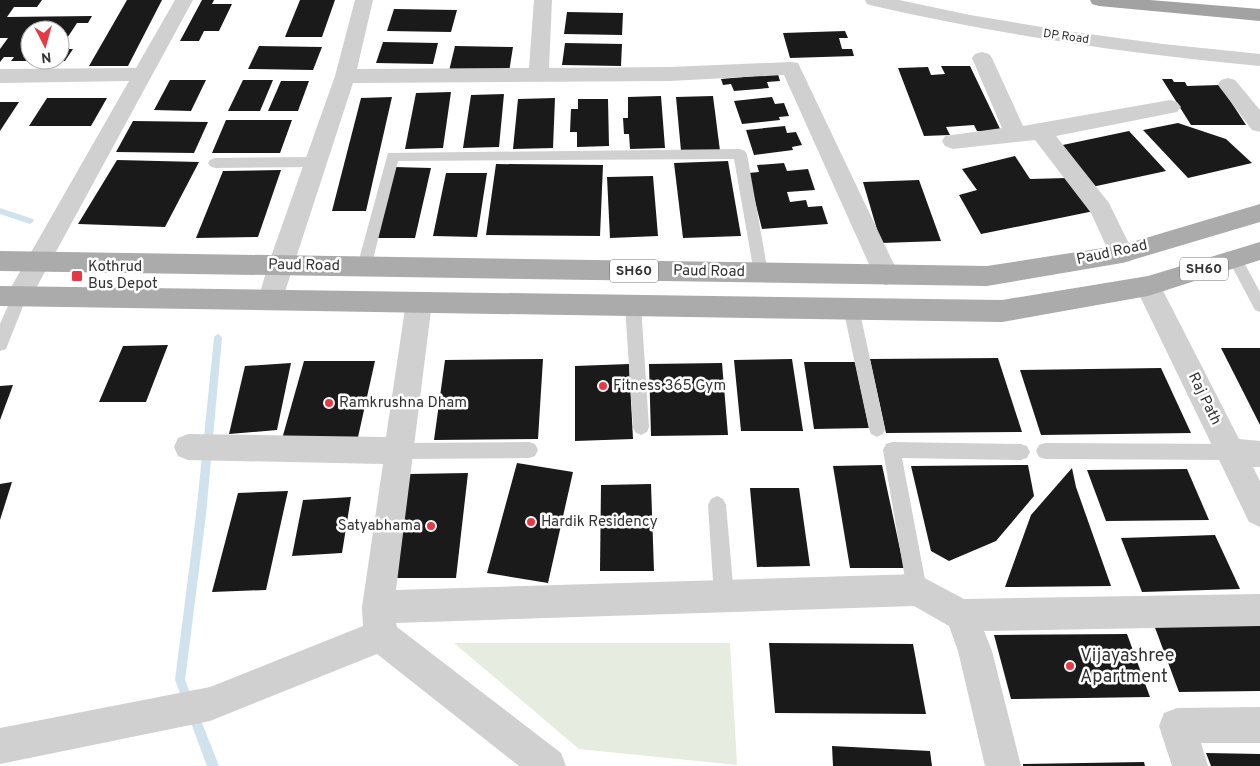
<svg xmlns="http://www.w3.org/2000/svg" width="1260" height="766" font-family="Overpass,sans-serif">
<rect width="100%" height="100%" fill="#fff"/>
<path fill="#e6ecdf" d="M454,643H730L737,765L579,749Z"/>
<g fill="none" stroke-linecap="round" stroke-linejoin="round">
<g fill="#cfe2ee" fill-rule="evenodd">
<path d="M0,208L33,219L34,221L30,224L0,214Z"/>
<path d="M218,334L221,336L222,338L206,515L185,680L219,766H207L175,680L196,515L214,338L215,336Z"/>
</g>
</g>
<g fill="#1a1a1a">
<path d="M0,0H42L37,7H14L7,17L92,16L88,23H77L60,49V30H30V61H11L14,57H4L0,62V49L8,38H0Z"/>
<path d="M127,0H162L128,66H89Z"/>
<path d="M202,0H214L212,4H232L219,31H204L199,41H180Z"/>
<path d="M300,0H335L322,37H285Z"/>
<path d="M394,9L457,10L451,32L387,31Z"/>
<path d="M567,12L623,13L622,35L564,34Z"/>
<path d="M845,31L848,38H839L842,49H852L854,56L790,58L783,33Z"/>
<path d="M383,42L438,43L433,64L376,63Z"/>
<path d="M565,43L622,44L621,66L562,65Z"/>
<path d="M259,46L322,47L313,70L248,69Z"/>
<path d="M455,46L513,47L509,72L449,71Z"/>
<path d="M60,49H73L65,61H60Z"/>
<path d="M941,66H970L1002,133L977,131L974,125L946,127L950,135L924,136L898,68L928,67L931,75L945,74Z"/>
<path d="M778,74L780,81L767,82L769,88L734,91L731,84L723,85L721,79Z"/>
<path d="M1162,79H1172L1174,82H1185L1187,86L1220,85L1246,125H1191Z"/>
<path d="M170,80H206L191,111L154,110Z"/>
<path d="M243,80H273L260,111H228Z"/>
<path d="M281,81H309L298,111H268Z"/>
<path d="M451,92L443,148L405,149L416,93Z"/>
<path d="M504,94L499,147L463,148L471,95Z"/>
<path d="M661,96L665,148L630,149L629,134H624L623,118H628V97Z"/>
<path d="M713,96L720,151H681L676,97Z"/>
<path d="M392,97L366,211H332L361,98Z"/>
<path d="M772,97L775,104L784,103L789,116L779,117L780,120L742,124L734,101Z"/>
<path d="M47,98H107L91,126H29Z"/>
<path d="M555,98L553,148L513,149L518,99Z"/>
<path d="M578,99H608L609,146L577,147V132H570L571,109H578Z"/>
<path d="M0,102H19L0,131Z"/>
<path d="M226,120H292L280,153H212Z"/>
<path d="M133,121L208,122L194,153L116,152Z"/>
<path d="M1178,123L1226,139L1252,163L1188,178L1143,130Z"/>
<path d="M785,126L787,133L796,132L802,145L792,147L793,150L754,155L746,130Z"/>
<path d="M1129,131L1166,171L1092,187L1058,146Z"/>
<path d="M1015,156L1030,179L1067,178L1094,211L981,234L959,195L977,190L962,169Z"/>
<path d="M117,160L199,162L165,227L78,224Z"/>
<path d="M728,161L741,236L683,238L674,163Z"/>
<path d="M784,163L787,171L808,169L815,190L787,192L790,202L806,200L808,207L822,206L828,224L762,229L748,173L759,172L757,165Z"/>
<path d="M496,164L603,165L600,236L486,235Z"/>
<path d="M394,167L431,168L415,238H375Z"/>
<path d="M281,170L258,237L196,238L223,171Z"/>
<path d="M446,173H487L477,237L433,236Z"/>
<path d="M653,176L658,236L610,238L607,177Z"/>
<path d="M919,180L941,241L881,243L863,182Z"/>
<path d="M168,345L146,402H99L123,346Z"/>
<path d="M1221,348H1260V425Z"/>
<path d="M998,358L1022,432L886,433L870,359Z"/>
<path d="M543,359L538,439L434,440L445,360Z"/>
<path d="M792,359L803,431H741L734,360Z"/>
<path d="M304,361H375L356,446H280Z"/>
<path d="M804,362H855L869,428L814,429Z"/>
<path d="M291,363L277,430L229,434L245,366Z"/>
<path d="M722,363L728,435L651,436L649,364Z"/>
<path d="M629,364L633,439L575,441V366Z"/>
<path d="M1161,368L1191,433L1041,435L1020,370Z"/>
<path d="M13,385L0,420V386Z"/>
<path d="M517,463L573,472L548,583L487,573Z"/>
<path d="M882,465L904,568H850L833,466Z"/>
<path d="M1028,465L1034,496L996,541L949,561L931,551L911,466Z"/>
<path d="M1072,468L1076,487L1111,586L1005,587L1031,515Z"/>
<path d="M1187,469L1209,520L1106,521L1087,470Z"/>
<path d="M468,473L456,578H392L409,474Z"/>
<path d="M12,482L0,520V484Z"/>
<path d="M651,484L654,571H600L601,485Z"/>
<path d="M750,488H799L810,566L757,567Z"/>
<path d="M288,491L266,590L212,592L238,493Z"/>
<path d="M351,497L342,553L292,556L303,500Z"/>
<path d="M1215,535L1240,589L1142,592L1121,538Z"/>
<path d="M1260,623V691L1179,692L1154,625Z"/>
<path d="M1127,634L1150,697L1011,699L994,635Z"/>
<path d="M769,643L913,644L926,714L775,713Z"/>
<path d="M832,746L930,751L932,766H833Z"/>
<path d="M1206,753L1260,754V766H1211Z"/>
<path d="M1144,762L1145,766H1023V764Z"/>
</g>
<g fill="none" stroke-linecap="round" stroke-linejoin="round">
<g fill="#d0d0d0" fill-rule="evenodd">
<path d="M740,149L745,151L747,154L768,273L766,277L761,279L756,277L754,273L734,159L398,161L371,267L369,271L364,273L359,271L357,267L388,153Z"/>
<path d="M316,157L321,159L323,162L321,165L316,167L215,168L210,166L208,163L210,160L215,158Z"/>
<path d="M1235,253L1240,255L1260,292V312L1255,310L1228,259L1230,255Z"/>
<path d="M19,290L24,292L27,296L8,344L6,349L0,351V324L14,292Z"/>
<path d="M633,299L638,301L641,305L649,427L647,432L641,435L635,432L633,427L625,305L628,301Z"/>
<path d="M851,302L856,304L859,308L885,429L883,434L877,437L871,434L869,429L843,308L846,304Z"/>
<path d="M529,442L535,444L538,450L535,456L529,458L399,459L393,457L390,451L393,445L399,443Z"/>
<path d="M892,442L1021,444L1027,446L1030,452L1027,458L1021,460L902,458L927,590L924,597L917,600L910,597L907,590L883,450L886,444Z"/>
<path d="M1045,443L1231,444L1237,446L1240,452L1237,458L1231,460L1045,459L1039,457L1036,451L1039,445Z"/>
<path d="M717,496L723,499L726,505L734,596L731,603L724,606L717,603L714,596L708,505L711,499Z"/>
</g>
<g fill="#d0d0d0" fill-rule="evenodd">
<path d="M175,0H193L28,303L19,306L10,303L6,296L10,289L129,81L0,83V69L136,68Z"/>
<path d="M355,0H373L357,69L529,68L534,0H552L549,68L670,67L791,62L798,63L899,275L895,282L886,285L877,282L784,75L670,81L353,83L280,307L271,310L262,307L258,300L268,265L335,76Z"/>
<path d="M982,52L989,54L992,58L1023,126L1170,100L1177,102L1181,107L1177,112L1056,136L1109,203L1134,254L1131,261L1122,263L1113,261L1091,213L1035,140L953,149L945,146L942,141L945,136L1002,128L972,58L975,54Z"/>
<path d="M1228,78L1235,80L1260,110V132L1252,130L1218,85L1221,80Z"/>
<path d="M1148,276L1157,279L1239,439L1260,441V467H1253L1260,481V527L1249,522L1135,286L1139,279Z"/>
<path d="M419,292L428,295L432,302L396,590L917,574L964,599L1260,594V626L984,631L992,651L1021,766H985L958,651L949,626L914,606L396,623L397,627L561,753L566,766H519L377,654L210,721L0,764V728L210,687L363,626L362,607L383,464L188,460L178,456L174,447L178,438L188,434L386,437L406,302L410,295Z"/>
<path d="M1260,707V743H1201L1208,766H1172L1159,726L1164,713L1177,708Z"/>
</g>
<path fill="#d0d0d0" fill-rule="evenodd" d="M865,0H899L970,15L1066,31L1163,44L1260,54V66C1130,54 1002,35 874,6L867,4Z"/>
<g fill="#ababab" fill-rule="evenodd">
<path d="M1260,204V222L1122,263L987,286L0,271V251L987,266L1122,245Z"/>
<path d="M1260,242V260L1148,296L1002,322L0,306V286L1002,300L1148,276Z"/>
</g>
<path fill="#a2a2a2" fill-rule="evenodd" d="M1090,0H1150L1260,9V21L1099,6L1092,4Z"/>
</g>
<g fill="#e63946" stroke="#fff" stroke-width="2">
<rect x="71" y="270" width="12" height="12" rx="2.5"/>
<circle cx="603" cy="386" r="5"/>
<circle cx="329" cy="403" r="5"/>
<circle cx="531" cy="522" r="5"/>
<circle cx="431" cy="526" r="5"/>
<circle cx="1070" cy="666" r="5"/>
</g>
<g text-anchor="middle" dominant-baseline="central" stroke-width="5" stroke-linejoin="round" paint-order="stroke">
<g font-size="12" fill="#333" stroke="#fff">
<text transform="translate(1066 37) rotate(8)">DP Road</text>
</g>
<g fill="#fff" stroke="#707070" stroke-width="1">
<rect x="1180" y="257.5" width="48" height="23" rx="4"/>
<rect x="610" y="259.5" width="48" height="23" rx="4"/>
</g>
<g font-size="14" font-weight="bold" fill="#333">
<text x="1204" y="269">SH60</text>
<text x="634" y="271">SH60</text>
</g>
<g font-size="15" fill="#333" stroke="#fff">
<text transform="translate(1112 253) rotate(-12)">Paud Road</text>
<text transform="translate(304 266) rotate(1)">Paud Road</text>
<text transform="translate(709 272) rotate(1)">Paud Road</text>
<text transform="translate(1204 399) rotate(64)">Raj Path</text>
</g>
<g font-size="15" fill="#333" stroke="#fff" text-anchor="start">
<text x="88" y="267">Kothrud<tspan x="88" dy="17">Bus Depot</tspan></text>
<text x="613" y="386">Fitness 365 Gym</text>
<text x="339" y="403">Ramkrushna Dham</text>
<text x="541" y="522">Hardik Residency</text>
<text x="421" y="526" text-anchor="end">Satyabhama</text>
</g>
<g font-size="18" fill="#333" stroke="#fff" text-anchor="start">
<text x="1080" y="656">Vijayashree<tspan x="1080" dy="21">Apartment</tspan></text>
</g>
</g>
<g transform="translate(45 45) rotate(174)"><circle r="24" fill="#ffffff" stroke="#adadad"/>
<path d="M0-4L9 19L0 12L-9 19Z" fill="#e63946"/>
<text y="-8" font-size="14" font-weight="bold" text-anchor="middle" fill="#333333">N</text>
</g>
</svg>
